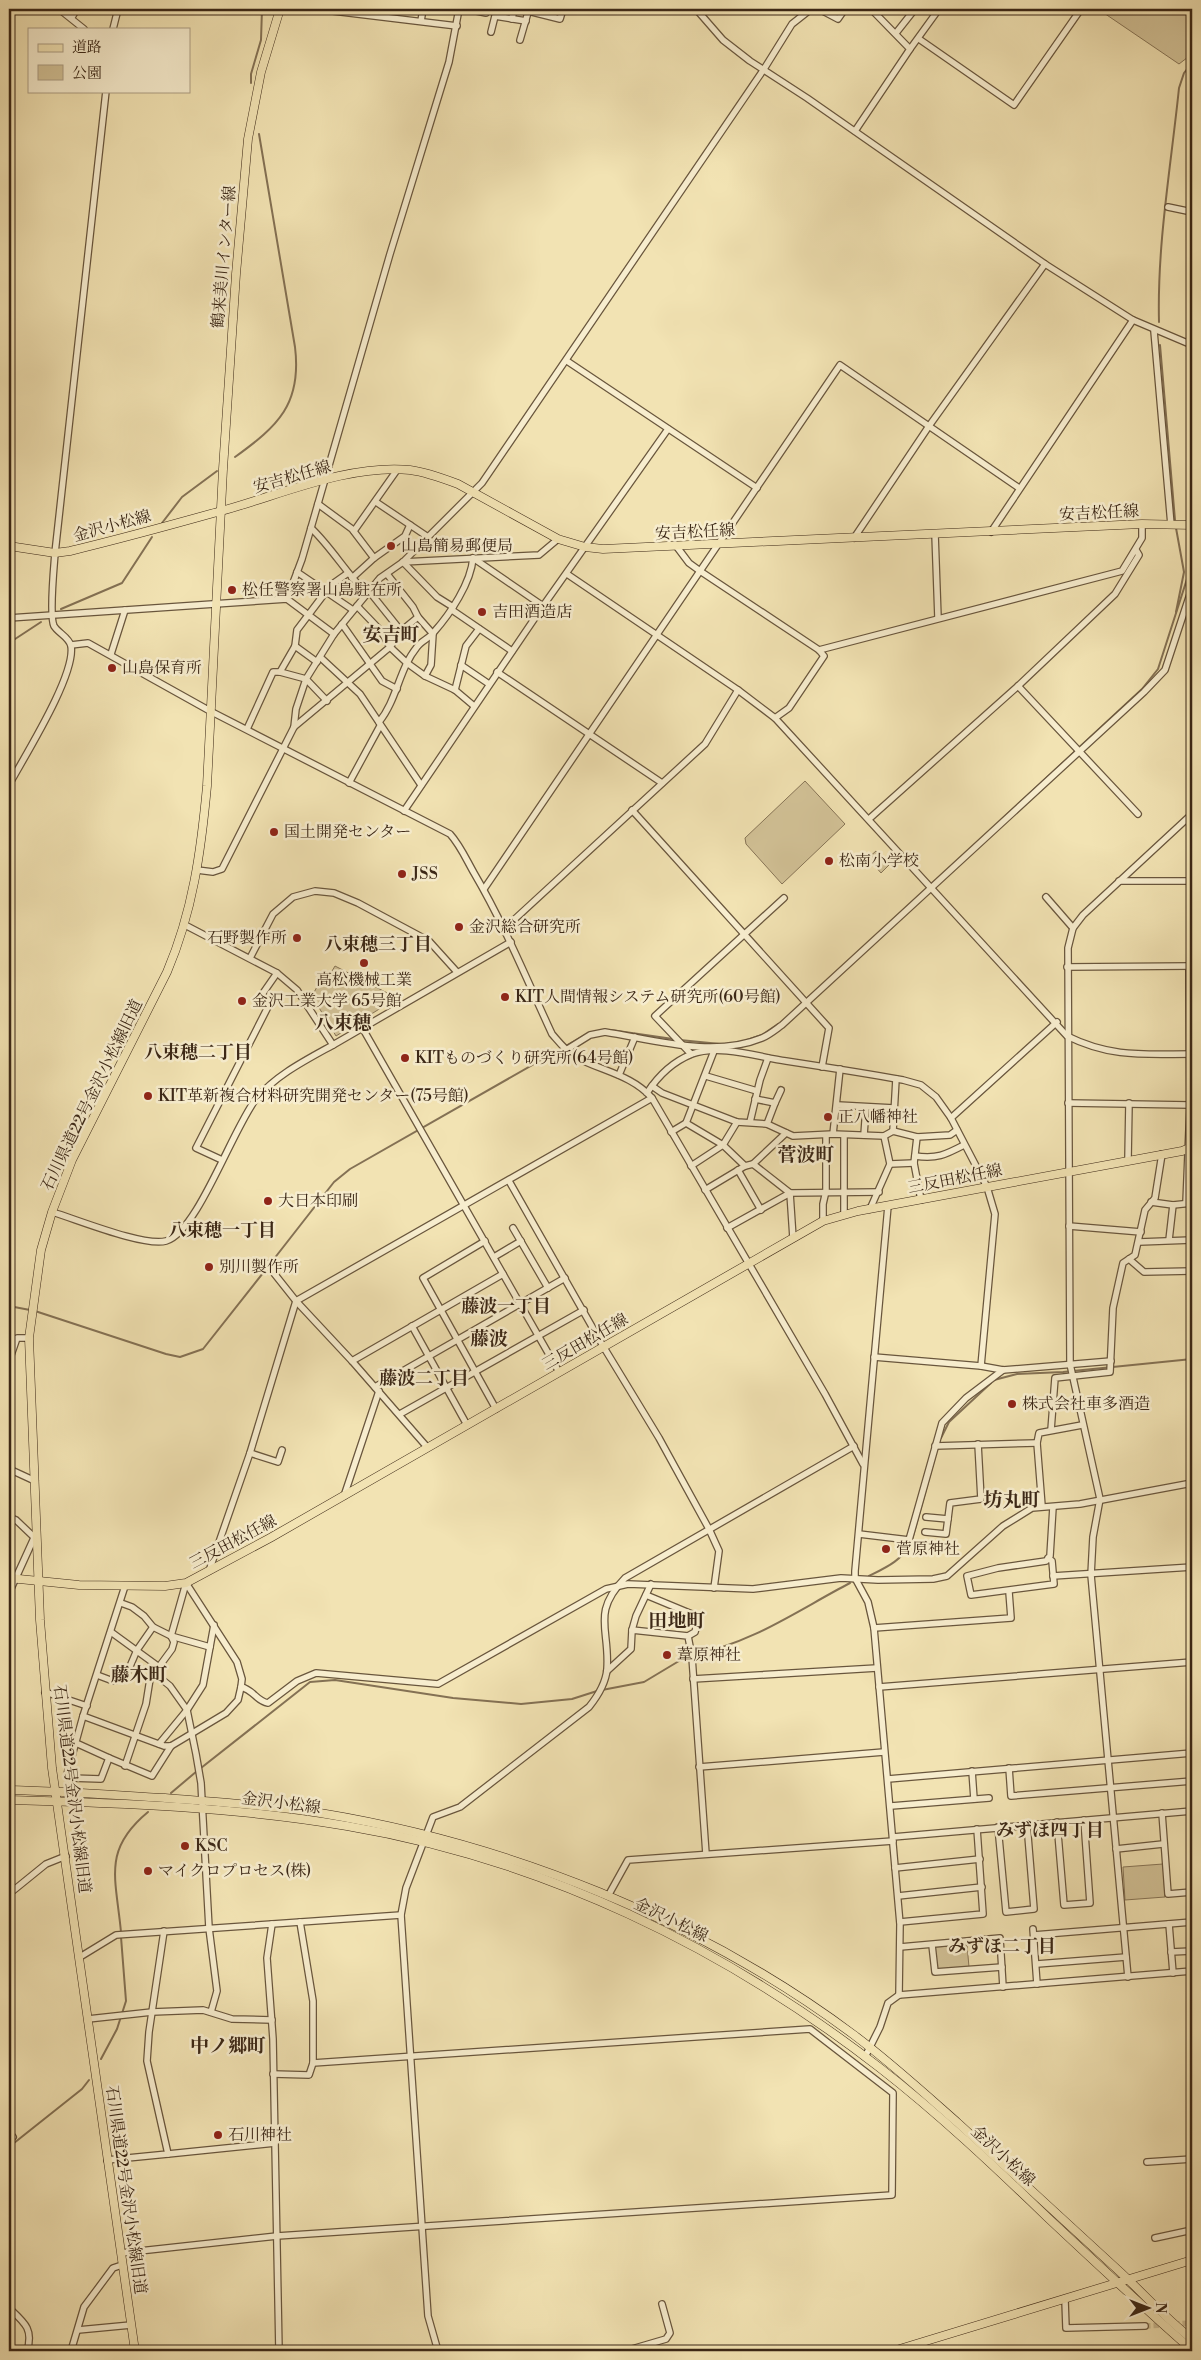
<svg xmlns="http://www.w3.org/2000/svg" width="1201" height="2360" font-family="'Libre Bodoni','Noto Serif JP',serif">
<rect width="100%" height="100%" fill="#f2e3b3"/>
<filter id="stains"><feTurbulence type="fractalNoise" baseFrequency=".004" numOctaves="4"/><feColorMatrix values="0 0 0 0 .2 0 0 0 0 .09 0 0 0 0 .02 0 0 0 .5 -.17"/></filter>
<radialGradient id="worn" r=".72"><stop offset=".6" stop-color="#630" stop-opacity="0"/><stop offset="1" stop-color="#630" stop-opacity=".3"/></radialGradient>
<g fill="#d3c398" stroke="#877557">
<path d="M1098,9H1192V54L1179,64Z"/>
<path d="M805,781L845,824L782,884L746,844L745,838Z"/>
<path d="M876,851L889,865L881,873L868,858Z"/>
<path d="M335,966L397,998L336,1036L312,996L318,985L323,986Z"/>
<path d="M1163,1864L1165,1897L1125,1900L1123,1867Z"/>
<path d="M967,1945L969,1967L937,1970L935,1947Z"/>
</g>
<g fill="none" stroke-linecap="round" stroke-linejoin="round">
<g stroke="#847154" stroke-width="2">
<path d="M251,83V74L261,40L262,9"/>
<path d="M1159,322C1157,244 1171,166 1179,88L1184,73L1192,63"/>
<path d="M1160,345L1175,520"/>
<path d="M235,457C278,426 302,404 295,347L259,134"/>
<path d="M162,523L182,497L217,471"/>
<path d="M1176,528L1184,572L1176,612"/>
<path d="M61,609L122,583L152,537"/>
<path d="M9,643L41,622"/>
<path d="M1001,820L1142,689L1158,669L1187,579L1192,571"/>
<path d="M611,1030L673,1039"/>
<path d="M680,1040L720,1044"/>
<path d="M747,1040L762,1035L778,1024"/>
<path d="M270,1264L334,1182L350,1169L585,1035"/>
<path d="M9,1306L30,1310"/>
<path d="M35,1311L166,1354L180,1357L203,1349L267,1268"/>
<path d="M994,1380L1017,1374L1063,1372L1192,1359"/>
<path d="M941,1438L949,1422L991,1383"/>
<path d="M869,1576C887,1567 901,1561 911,1543L935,1457"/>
<path d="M694,1654C749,1645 800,1609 850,1583"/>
<path d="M602,1690L644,1682L689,1655"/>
<path d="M201,1768L310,1682L335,1680L453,1698L521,1704L572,1699L597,1691"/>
<path d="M171,1793L197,1771"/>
<path d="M121,1932C116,1878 102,1850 148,1812"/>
<path d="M101,2059L117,2029L126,2001L121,1937"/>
<path d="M9,2147L82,2089L89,2080"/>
</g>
<g stroke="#cdbd94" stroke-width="5.5" stroke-dasharray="5.5 3" stroke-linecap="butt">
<path d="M1174,2324L1192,2323"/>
<path d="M1145,2326L1165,2325"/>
</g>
<defs>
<g id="minor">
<path d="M59,9L84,29"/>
<path d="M316,9L457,26"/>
<path d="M467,9L486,13L488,9"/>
<path d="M696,9L723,40L750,61L807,98L1045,264L1133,320L1192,345"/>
<path d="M819,9L838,19L845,9"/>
<path d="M528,11L560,19L563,9"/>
<path d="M72,17L77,9"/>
<path d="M512,19L514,9"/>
<path d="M421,21L423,9"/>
<path d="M113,29L118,9"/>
<path d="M491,32L495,16L526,21"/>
<path d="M896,33L915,9"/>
<path d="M919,39L1014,105L1081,9"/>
<path d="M520,40L529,9"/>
<path d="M910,49L939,9"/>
<path d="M855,131L910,49L871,9"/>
<path d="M1168,207L1192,212"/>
<path d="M1154,331L1171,525"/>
<path d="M567,361L757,488"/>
<path d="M376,502L428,537"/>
<path d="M318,504L352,529L374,558"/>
<path d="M311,528C332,548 346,573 367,594"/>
<path d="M354,531L397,470"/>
<path d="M991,532L1133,320"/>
<path d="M935,534L938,618"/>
<path d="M854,538L929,426L1045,264"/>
<path d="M677,547L689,563L700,571L819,650L824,656L789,708L775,718"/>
<path d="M473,558L543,606"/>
<path d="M403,562L539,555L558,539"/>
<path d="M403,562L437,597L453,607"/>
<path d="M297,572L353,610"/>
<path d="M387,574L413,607L418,617L433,634L431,665L425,676"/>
<path d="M567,574L738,690L775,718L1067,1036C1111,1058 1145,1054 1192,1054"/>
<path d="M352,578L374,558L405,536L410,525"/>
<path d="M369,591L401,631"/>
<path d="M287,599L302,559L390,254L449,62L459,9"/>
<path d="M357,606L381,631L390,647L407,663L425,676L455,690L474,706"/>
<path d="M452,610L512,651"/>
<path d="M9,618L287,599L334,634"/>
<path d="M342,624L382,681L397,689"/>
<path d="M71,645L88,643L210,711L450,834C460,845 466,859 474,873C504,924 527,980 552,1034C559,1042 565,1050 574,1056C600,1071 631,1074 652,1098L825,1394L863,1464"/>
<path d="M295,646L317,662"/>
<path d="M819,650L1122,571L1142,538V524"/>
<path d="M111,654L125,610"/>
<path d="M320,657L360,694L421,785"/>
<path d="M461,665L489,684"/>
<path d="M280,672L306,679L327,701"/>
<path d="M497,672L662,783"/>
<path d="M1018,686L1138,814"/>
<path d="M455,690L466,646L479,629"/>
<path d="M379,722C397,700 399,669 417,647C421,641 430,638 434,632C450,614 471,583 473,558"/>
<path d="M294,727L390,647L401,631L418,617"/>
<path d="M247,729L273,672H280L295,646L297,630L331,585L348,573"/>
<path d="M349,783L380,726"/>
<path d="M9,785C24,757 76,675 71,646C69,637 58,633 54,626C49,616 54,567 55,553L106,91"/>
<path d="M632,810L829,1028L822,1067"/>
<path d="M404,811L543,606L668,429"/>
<path d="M869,819L1018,686L1115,594L1139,555L1136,550"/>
<path d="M197,870L213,872L222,869L294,727L296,709L306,679L334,634L380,578L403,562L482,483L764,69L792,24L811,9"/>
<path d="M1119,881H1192"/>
<path d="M484,889L840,365L1019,488"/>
<path d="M1046,897L1073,928"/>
<path d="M504,929L705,744L738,690"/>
<path d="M250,958L273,914L293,897L315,891L334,893L358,903L429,941L457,972"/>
<path d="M1067,967L1190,966"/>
<path d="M363,1029L559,1372"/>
<path d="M333,1045L511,942"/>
<path d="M566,1050L590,1035L605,1032C655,1040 713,1058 762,1038C769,1035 775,1030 782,1025L1144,692L1165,670L1192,588"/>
<path d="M691,1054L655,1016L784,898"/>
<path d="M619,1075L635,1037"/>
<path d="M706,1076L757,1091"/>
<path d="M652,1086L662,1093L737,1122L767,1124L793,1136L833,1134L884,1136L893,1131L917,1137L950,1135L957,1130"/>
<path d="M647,1093C658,1076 672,1062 692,1054C720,1044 758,1057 786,1061C825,1067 864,1073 903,1080L921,1085L936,1097L951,1118L987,1187L995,1214L981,1366"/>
<path d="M755,1099L775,1103L781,1090"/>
<path d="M1068,1103L1190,1105"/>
<path d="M838,1105L894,1108"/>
<path d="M951,1118L1057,1022"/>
<path d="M750,1122L760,1080L768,1058"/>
<path d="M686,1123L723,1145L745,1166L753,1164L790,1193L879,1192"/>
<path d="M767,1124L775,1103"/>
<path d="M893,1131L896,1079"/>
<path d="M671,1132L686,1123L714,1051"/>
<path d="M833,1134L840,1069"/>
<path d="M864,1135L866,1107"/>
<path d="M917,1137L914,1163L921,1200"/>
<path d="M915,1156C937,1159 945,1155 964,1145"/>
<path d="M1128,1159L1129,1103"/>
<path d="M222,1160L196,1148L270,1003L261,996L277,973"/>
<path d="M753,1164L786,1133"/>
<path d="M890,1164L914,1163"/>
<path d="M691,1166L723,1145L737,1122"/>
<path d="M738,1170L761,1210"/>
<path d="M509,1181L603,1346L659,1438L709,1529L719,1551L714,1588"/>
<path d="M705,1190L745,1166"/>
<path d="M1151,1202L1173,1205L1192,1203"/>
<path d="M1186,1203L1190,1105L1189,966"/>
<path d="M888,1206L855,1571V1578L868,1602L874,1628L900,1924L899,1995"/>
<path d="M870,1209L890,1164L884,1136"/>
<path d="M52,1212C76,1219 144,1247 166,1241C197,1233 233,1128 256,1099C276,1075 306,1060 333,1045L297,990L277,973L185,925"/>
<path d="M844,1214V1135"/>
<path d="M823,1221V1204L826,1191V1135"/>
<path d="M1069,1226L1141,1232"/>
<path d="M513,1228L548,1288"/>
<path d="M727,1228L790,1193L793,1238"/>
<path d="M1169,1240L1173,1205"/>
<path d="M485,1241L423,1278L496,1409"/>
<path d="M1139,1242L1192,1240"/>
<path d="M494,1257L521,1241"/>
<path d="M1129,1259L1144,1272L1192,1271"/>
<path d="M265,1262L296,1301L352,1361L427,1447"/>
<path d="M412,1326L467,1425"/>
<path d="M874,1357L981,1366L1003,1370L1111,1361"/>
<path d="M9,1361L17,1338H29"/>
<path d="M352,1361L503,1274"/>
<path d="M375,1387L565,1278"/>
<path d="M400,1414L584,1310"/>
<path d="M1051,1430L1055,1378L1110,1372L1113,1308L1123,1263L1135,1255L1145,1210L1155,1198L1162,1154"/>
<path d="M935,1446L1037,1443"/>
<path d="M250,1453L278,1462L282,1450"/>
<path d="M9,1469L35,1481"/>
<path d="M344,1496L379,1391"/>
<path d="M1042,1506L1037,1443L1039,1433L1082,1425"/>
<path d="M9,1517L16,1520L36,1539"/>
<path d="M926,1517L948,1519"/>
<path d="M925,1532L946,1534L950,1503L981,1499L978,1444"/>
<path d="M859,1534L909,1540L942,1423L966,1398L1003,1370"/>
<path d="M1048,1558L1052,1561L1054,1584L971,1595L967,1576L998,1568L1046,1561L1050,1556L1053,1507"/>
<path d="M209,1571L250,1453L296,1301L652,1098"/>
<path d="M1053,1576L1192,1567"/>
<path d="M125,1586L83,1716L164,1746H171L226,1713L238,1700L241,1687L242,1679L237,1662L186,1583"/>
<path d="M9,1593L34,1538"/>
<path d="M646,1595L699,1617L695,1632L688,1636"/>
<path d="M121,1603L132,1607L144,1616L153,1627L171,1636L210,1647"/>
<path d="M874,1628L1011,1618L1009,1592"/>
<path d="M632,1630L636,1616L651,1584"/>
<path d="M111,1632L159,1667"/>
<path d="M607,1671L631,1649L632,1630L688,1636L692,1657L706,1854"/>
<path d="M154,1673L170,1686L187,1710L196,1754L201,1783L209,1928L217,1991L211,2012"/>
<path d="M97,1675L113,1681L125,1678L137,1650L153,1627"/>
<path d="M693,1679L877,1668"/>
<path d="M241,1687C254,1690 256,1701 268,1703L297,1681L316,1673L438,1684L606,1589L628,1584L753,1589L841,1578L878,1580L933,1579L947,1576L1003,1526L1032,1508L1080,1504L1192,1483"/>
<path d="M879,1687L1192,1662"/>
<path d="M45,1692L87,1706"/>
<path d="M76,1743L109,1758L101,1779L70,1778L67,1774L83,1716"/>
<path d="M159,1744L187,1710L203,1685L214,1625"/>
<path d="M109,1758L152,1776L171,1746"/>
<path d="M125,1766L146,1704L150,1679L172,1649L174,1642L171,1636L186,1583"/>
<path d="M699,1767L884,1752"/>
<path d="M1009,1768L1011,1796L1192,1781"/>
<path d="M972,1771L974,1799"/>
<path d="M888,1779L1192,1753"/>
<path d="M891,1806L989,1798"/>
<path d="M1162,1813L1168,1894L1192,1892"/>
<path d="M1057,1822L1064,1905L1090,1903L1084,1820"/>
<path d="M998,1827L1006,1912L1034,1909L1027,1824"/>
<path d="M893,1837L1192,1811"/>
<path d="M1116,1849L1163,1844"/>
<path d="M895,1868L980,1859"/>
<path d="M9,1894L46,1864L66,1856"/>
<path d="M608,1896L628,1860L893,1841"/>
<path d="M898,1896L982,1887"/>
<path d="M900,1922L983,1914L977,1829"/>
<path d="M272,1924L267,1958L273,2039L279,2351"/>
<path d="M1169,1924L1173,1973"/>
<path d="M1033,1929L1037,1984"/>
<path d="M1034,1935L1192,1922"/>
<path d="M932,1945L935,1972L1002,1967"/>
<path d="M900,1947L1000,1938L1003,1987"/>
<path d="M1171,1952L1192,1951"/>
<path d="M80,1957L116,1935L401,1915"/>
<path d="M1037,1964L1126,1957"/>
<path d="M1128,1977L1091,1575L1093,1537L1100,1499L1070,1364L1068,948L1073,928L1083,915L1192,814"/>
<path d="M88,2019L152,2012L203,2010L232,2019L272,2020"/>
<path d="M865,2057L880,2027L888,2003L899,1995L1192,1971"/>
<path d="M273,2074L309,2075L313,2063V2001L300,1922"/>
<path d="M9,2132L13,2137"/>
<path d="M168,2154L275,2143"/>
<path d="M107,2160L168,2154L147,2061L149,2032L164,1931"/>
<path d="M1147,2162L1192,2159"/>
<path d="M1155,2238L1192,2230"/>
<path d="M121,2253L277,2236L892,2195L893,2093L810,2029L313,2063"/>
<path d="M1065,2300L1066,2328L1145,2326"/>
<path d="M9,2308C24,2322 34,2329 27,2351"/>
<path d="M78,2330L131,2325"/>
<path d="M71,2351L84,2307L113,2268L122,2265"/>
<path d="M438,2351L428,2316L401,1915L406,1888L433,1817L460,1807L589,1707C597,1697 606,1682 607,1669C610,1629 591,1613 625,1578L854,1446"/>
<path d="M625,2351L666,2339L670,2333L662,2304"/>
</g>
<g id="major">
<path d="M9,546L55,553L70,551C120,539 171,525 221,511C280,495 348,464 410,470C426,472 442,478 458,484L558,539L585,547L603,549L1142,524L1192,525"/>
<path d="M9,1578L79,1585L165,1586L186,1583L270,1538L823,1221L858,1211L1182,1151L1192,1147"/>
<path d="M9,1790C61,1791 113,1795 165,1798C216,1802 269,1805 320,1813C509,1844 700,1920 854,2035C890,2062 924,2093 958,2123C1012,2172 1065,2221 1118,2270C1143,2293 1165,2318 1192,2339"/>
<path d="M9,1800C122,1803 236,1807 347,1826C543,1859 724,1947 880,2068C939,2114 993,2165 1047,2217C1095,2262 1143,2307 1192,2350"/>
<path d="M135,2351L52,1768L40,1620L29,1338L41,1250L52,1212L72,1160L167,972C193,911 201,851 207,786L223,469L236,274L248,139L261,72L280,9"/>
<path d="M893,2351L1192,2260"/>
</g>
</defs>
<use href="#minor" stroke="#69563d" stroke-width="8"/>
<use href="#major" stroke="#3b2716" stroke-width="9"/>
<use href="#minor" stroke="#f7edce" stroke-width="5.5"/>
<use href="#major" stroke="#f2e3b3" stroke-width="8"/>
</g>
<g fill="#8f2418" stroke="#f7edce" stroke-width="2">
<circle cx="391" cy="546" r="5"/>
<circle cx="232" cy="590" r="5"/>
<circle cx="482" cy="612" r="5"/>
<circle cx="112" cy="668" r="5"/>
<circle cx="274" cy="832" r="5"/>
<circle cx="829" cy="861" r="5"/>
<circle cx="402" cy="874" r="5"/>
<circle cx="459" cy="927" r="5"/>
<circle cx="297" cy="938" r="5"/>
<circle cx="364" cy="963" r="5"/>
<circle cx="505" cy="997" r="5"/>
<circle cx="242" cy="1001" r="5"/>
<circle cx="405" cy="1058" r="5"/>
<circle cx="148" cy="1096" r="5"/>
<circle cx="828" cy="1117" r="5"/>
<circle cx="268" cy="1201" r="5"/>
<circle cx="209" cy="1267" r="5"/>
<circle cx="1012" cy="1404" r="5"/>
<circle cx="886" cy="1549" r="5"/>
<circle cx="667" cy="1655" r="5"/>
<circle cx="185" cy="1846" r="5"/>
<circle cx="148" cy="1871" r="5"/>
<circle cx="218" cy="2135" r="5"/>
</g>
<g text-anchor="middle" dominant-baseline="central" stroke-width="5" stroke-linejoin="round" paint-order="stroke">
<g font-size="16" fill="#3b2716" stroke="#f7edce">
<text transform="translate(224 257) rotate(-85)">鶴来美川インター線</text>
<text transform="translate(292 477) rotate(-16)">安吉松任線</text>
<text transform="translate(1099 513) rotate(-3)">安吉松任線</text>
<text transform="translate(112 526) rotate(-15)">金沢小松線</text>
<text transform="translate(695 532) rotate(-3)">安吉松任線</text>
<text transform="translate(92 1095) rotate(-64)">石川県道22号金沢小松線旧道</text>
<text transform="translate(955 1179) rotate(-11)">三反田松任線</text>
<text transform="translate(585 1342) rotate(-30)">三反田松任線</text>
<text transform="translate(233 1542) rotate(-28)">三反田松任線</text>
<text transform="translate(72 1789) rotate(83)">石川県道22号金沢小松線旧道</text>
<text transform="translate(281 1803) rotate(7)">金沢小松線</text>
<text transform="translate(671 1920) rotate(26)">金沢小松線</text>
<text transform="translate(1003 2156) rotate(43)">金沢小松線</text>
<text transform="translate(126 2190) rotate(82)">石川県道22号金沢小松線旧道</text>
</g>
<g font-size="16" fill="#3b2716" stroke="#f7edce" text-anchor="start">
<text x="401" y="546">山島簡易郵便局</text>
<text x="242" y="590">松任警察署山島駐在所</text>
<text x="492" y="612">吉田酒造店</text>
<text x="122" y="668">山島保育所</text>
<text x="284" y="832">国土開発センター</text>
<text x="839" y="861">松南小学校</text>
<text x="412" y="874">JSS</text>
<text x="469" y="927">金沢総合研究所</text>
<text x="287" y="938" text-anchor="end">石野製作所</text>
<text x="364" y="980" text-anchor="middle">高松機械工業</text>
<text x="515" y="997">KIT人間情報システム研究所(60号館)</text>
<text x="252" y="1001">金沢工業大学 65号館</text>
<text x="415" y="1058">KITものづくり研究所(64号館)</text>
<text x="158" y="1096">KIT革新複合材料研究開発センター(75号館)</text>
<text x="838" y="1117">正八幡神社</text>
<text x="278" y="1201">大日本印刷</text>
<text x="219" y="1267">別川製作所</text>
<text x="1022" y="1404">株式会社車多酒造</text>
<text x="896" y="1549">菅原神社</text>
<text x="677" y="1655">葦原神社</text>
<text x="195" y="1846">KSC</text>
<text x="158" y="1871">マイクロプロセス(株)</text>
<text x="228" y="2135">石川神社</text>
</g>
<g font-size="18" font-weight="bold" fill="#3b2716" stroke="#f7edce">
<text x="378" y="944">八束穂三丁目</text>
<text x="198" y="1052">八束穂二丁目</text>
<text x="222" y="1230">八束穂一丁目</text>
<text x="506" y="1306">藤波一丁目</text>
<text x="424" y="1378">藤波二丁目</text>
<text x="1050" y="1830">みずほ四丁目</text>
<text x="1002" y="1946">みずほ二丁目</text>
</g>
<g font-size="19" font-weight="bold" fill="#3b2716" stroke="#f7edce">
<text x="391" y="635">安吉町</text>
<text x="343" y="1023">八束穂</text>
<text x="806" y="1155">菅波町</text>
<text x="489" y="1339">藤波</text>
<text x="1012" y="1500">坊丸町</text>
<text x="677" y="1621">田地町</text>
<text x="139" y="1675">藤木町</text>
<text x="228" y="2046">中ノ郷町</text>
</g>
</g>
<rect width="1201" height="2360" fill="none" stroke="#f2e3b3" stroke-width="30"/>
<rect x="10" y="10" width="1181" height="2340" fill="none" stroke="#3b2716" stroke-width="2.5"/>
<rect x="15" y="15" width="1171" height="2330" fill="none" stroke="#3b2716"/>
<rect x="28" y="28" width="162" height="65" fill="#f7edce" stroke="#ac9e84"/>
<rect x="38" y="44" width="25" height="8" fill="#f2e3b3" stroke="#ac9e84"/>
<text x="72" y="52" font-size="15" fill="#3b2716">道路</text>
<rect x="38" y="65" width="25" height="15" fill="#d3c398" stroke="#ac9e84"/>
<text x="72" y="78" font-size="15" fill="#3b2716">公園</text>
<g transform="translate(1148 2308) rotate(90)" stroke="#f7edce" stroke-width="4" paint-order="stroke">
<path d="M0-4L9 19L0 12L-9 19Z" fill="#3b2716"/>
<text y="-8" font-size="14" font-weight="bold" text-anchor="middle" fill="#3b2716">N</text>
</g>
<rect width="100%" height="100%" filter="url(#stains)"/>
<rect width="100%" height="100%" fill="url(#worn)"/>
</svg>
